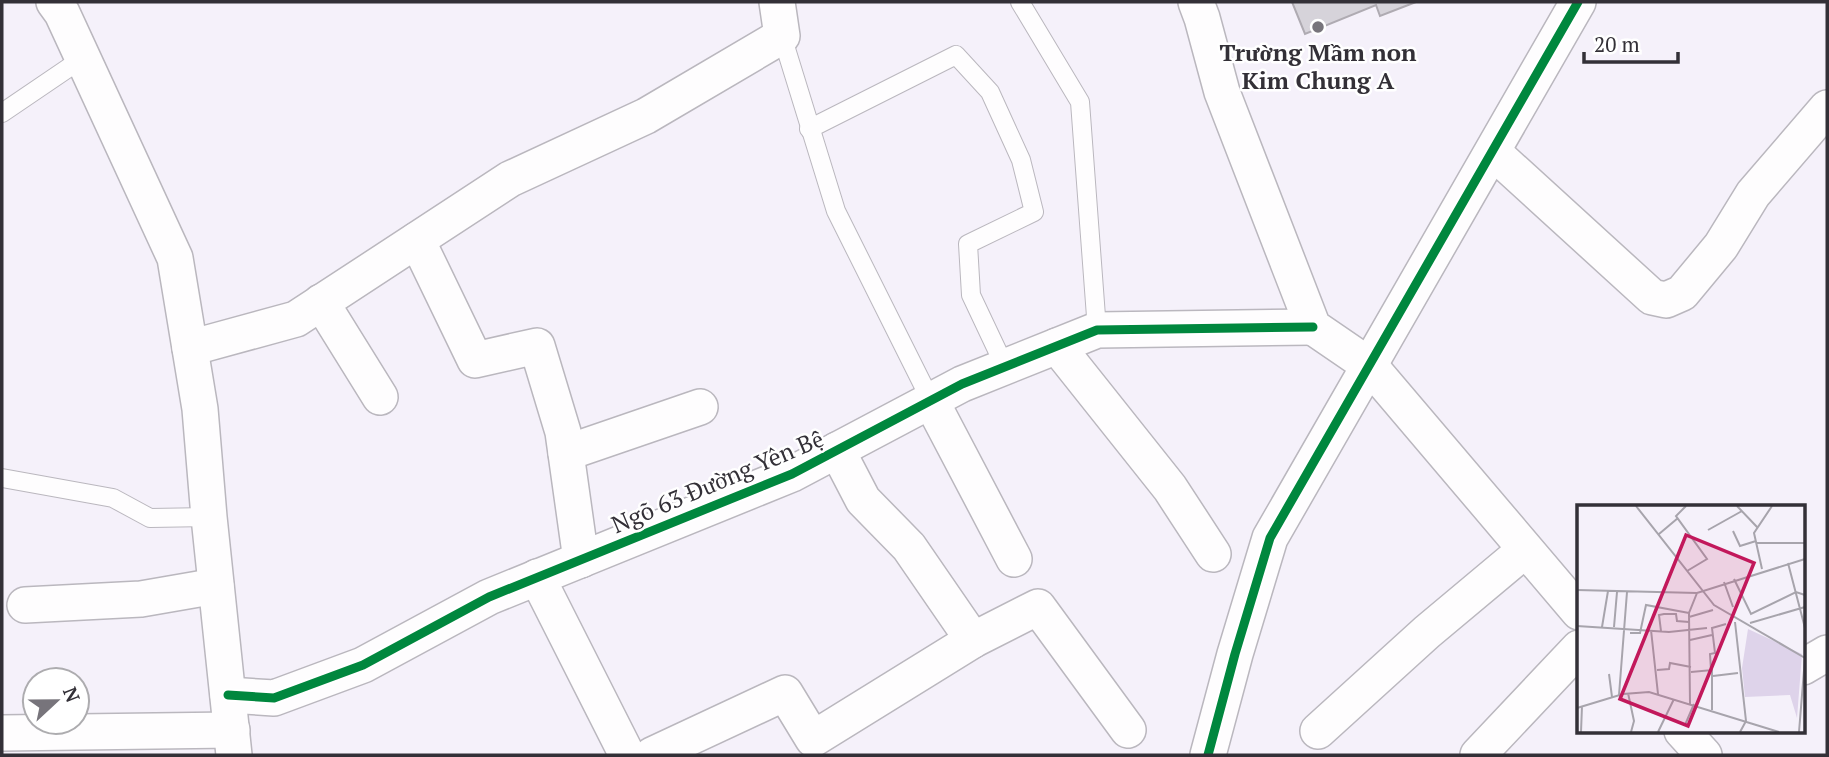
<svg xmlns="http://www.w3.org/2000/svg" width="1829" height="757" font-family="'PT Serif',serif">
<rect width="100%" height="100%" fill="#f5f1fa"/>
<path fill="#d6d3da" stroke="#afabb2" stroke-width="2" d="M1292,2H1416L1380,16L1376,5L1305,34Z"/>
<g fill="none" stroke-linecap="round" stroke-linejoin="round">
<defs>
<g id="service">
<path d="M1020,2L1080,102L1097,330"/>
<path d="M782,36L836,211L931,401"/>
<path d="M2,113L83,58"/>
<path d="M809,129L956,55L990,92L1021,160L1034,212L968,244L971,295L1005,367"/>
<path d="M2,478L113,498L150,518L209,517"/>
</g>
<g id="minor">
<path d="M54,2L62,13L175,258L200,409L209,517L234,755"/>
<path d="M1196,2L1202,18L1222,92L1313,327L1370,366L1579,612"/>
<path d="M1493,152L1652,297L1666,300L1682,293L1721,246L1753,194L1827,108"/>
<path d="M417,240L475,360L537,346L563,432L581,560"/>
<path d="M321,302L380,397"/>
<path d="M1057,346L1170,488L1213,554"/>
<path d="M190,348L296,319L510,179L646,116L782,36L777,2"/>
<path d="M931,401L1014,559"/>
<path d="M837,450L863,500L909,547L973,640"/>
<path d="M566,453L700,407"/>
<path d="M537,577L627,755"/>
<path d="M25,605L141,599L216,586"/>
<path d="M1803,667L1827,653"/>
<path d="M228,695L274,698L363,665L489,597L792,474L962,384L1097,330L1313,327"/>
<path d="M1318,731L1427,632L1525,550"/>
<path d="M1682,731L1704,755"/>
<path d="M2,733L232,730"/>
<path d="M652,755L785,693L813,739L973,640L1038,607L1128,730"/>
<path d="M1208,755L1235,654L1270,538L1578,2"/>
<path d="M1478,755L1579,648"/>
</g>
</defs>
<use href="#service" stroke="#bab7be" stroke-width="20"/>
<use href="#minor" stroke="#bab7be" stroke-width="38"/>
<use href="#service" stroke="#fefdfe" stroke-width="18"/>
<use href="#minor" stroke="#fefdfe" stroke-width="35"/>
<defs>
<g id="cycleway">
<path d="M228,695L274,698L363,665L489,597L792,474L962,384L1097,330L1313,327"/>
<path d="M1208,755L1235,654L1270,538L1578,2"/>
</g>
</defs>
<use href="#cycleway" stroke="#fff" stroke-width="13"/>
<use href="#cycleway" stroke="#00873e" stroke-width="9"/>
</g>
<circle fill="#77747b" stroke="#fff" stroke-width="2.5" cx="1318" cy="27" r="7"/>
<g text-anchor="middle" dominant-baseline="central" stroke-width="5" stroke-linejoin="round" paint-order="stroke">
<g font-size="24" font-weight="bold" fill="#333037" stroke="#fff">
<text x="1318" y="52">Trường Mầm non<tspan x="1318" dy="28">Kim Chung A</tspan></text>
</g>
<g font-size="24" fill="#333037" stroke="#fff">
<text transform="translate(717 481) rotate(-23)">Ngõ 63 Đường Yên Bệ</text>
</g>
</g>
<g transform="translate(1577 505)">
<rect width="228" height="228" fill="#f5f1fa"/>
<path d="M171,124L225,149L220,213L213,190L168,192L165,163Z" fill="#ded3ea"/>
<path fill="none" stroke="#a7a4ac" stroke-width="2" d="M59,1L137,100L228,153M109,1L99,11L130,54L110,66M160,1L180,22M131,25L165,6M156,26L163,41L179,36M82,29L101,13M179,38H228M211,58L228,123M185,64L177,28L195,1M157,74L174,109L219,87L228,90M147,77L156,102M0,85L120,88L228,54M112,112L136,105M158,117L169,216L163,227M173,118L228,102M0,121L92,127L130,123M25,122L31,86M37,122L40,87M74,125L81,189M84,126L82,110L87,109H99L100,116L112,117M53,128H63L69,100L112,108M113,135L135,130M80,165L92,164L93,158L114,162M134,165L133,149L138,148L135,123L149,119M114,167L135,165V205M32,169L35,192M136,171L161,168M51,188L57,216L54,227M42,190L50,87M113,199L112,108L120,88M0,203L46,189L72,187L202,227M108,220L117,199M4,227L5,201M81,227L97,194M222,227L228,153"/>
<path fill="#c2185b" fill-opacity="0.15" stroke="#c2185b" stroke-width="3.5" d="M109,30L177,58L111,221L43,194Z"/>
<rect width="228" height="228" fill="none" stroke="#333037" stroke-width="3.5"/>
</g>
<rect width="1829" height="757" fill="none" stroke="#333037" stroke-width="7"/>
<g transform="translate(56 701) rotate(68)"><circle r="33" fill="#ffffff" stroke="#adacaf" stroke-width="2"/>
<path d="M0-5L12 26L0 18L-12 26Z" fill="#77747b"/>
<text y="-10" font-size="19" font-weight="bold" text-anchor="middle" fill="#333037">N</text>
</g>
<path d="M1584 52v10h94v-10" fill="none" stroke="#333037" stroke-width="3.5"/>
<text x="1594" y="52" font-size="21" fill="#333037" stroke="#ffffff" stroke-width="5" paint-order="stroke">20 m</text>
</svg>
